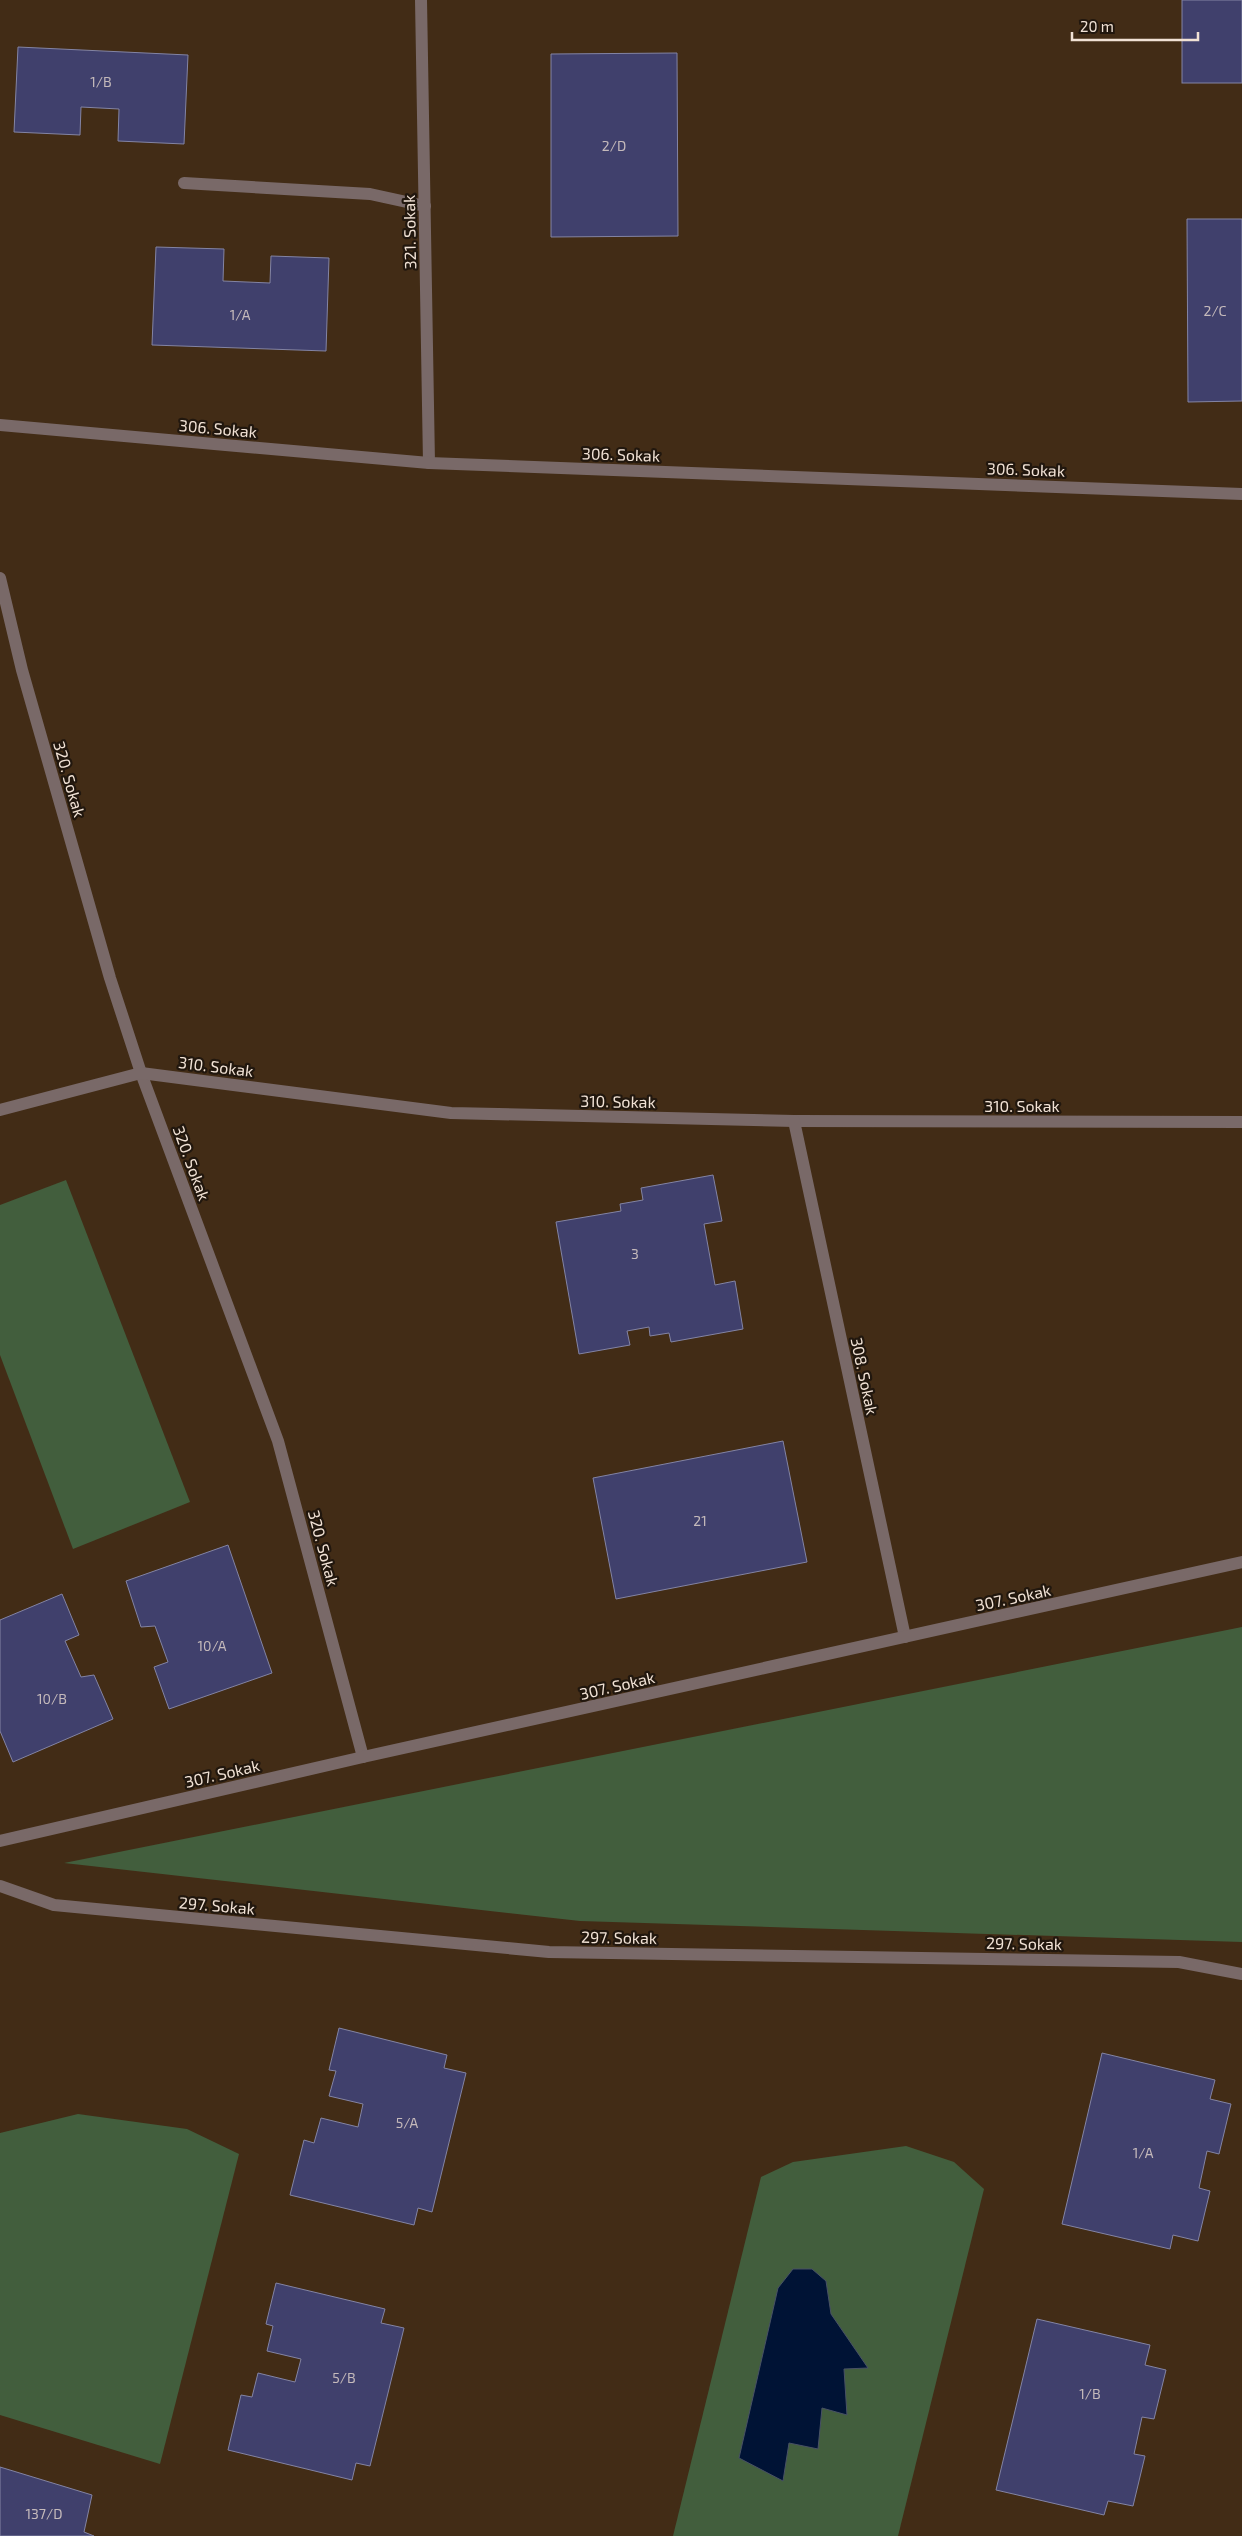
<svg xmlns="http://www.w3.org/2000/svg" width="1242" height="2536" font-family="'Exo 2',sans-serif">
<rect width="100%" height="100%" fill="#422c16"/>
<g fill="#425e3d">
<path d="M66,1180L190,1502L73,1549L0,1355V1205Z"/>
<path d="M1242,1627V1942L580,1921L64,1863Z"/>
<path d="M78,2114L187,2129L239,2154L160,2464L0,2415V2133Z"/>
<path d="M906,2146L954,2162L984,2189L898,2536H673L761,2177L793,2162Z"/>
</g>
<path fill="#001335" stroke="#485165" d="M793,2269H812L826,2281L831,2314L868,2368L844,2369L847,2415L822,2408L818,2449L789,2443L783,2481L739,2458L778,2288Z"/>
<g fill="#40406c" stroke="#8384a4">
<rect x="1182" y="0" width="60" height="83"/>
<path d="M18,47L188,55L184,144L118,141L119,109L81,107L80,135L14,132Z"/>
<path d="M677,53L678,236L551,237V54Z"/>
<path d="M1187,219H1242V401L1188,402Z"/>
<path d="M156,247L224,249L223,281L270,283L271,256L329,258L326,351L152,345Z"/>
<path d="M713,1175L722,1221L704,1224L715,1285L735,1281L743,1329L671,1342L669,1333L650,1336L649,1327L627,1331L630,1345L579,1354L556,1222L621,1211L620,1204L643,1200L641,1188Z"/>
<path d="M783,1441L807,1562L616,1599L593,1478Z"/>
<path d="M228,1545L272,1673L169,1709L154,1667L168,1662L155,1626L141,1627L126,1581Z"/>
<path d="M62,1594L79,1635L65,1641L81,1677L94,1675L113,1719L13,1762L0,1731V1620Z"/>
<path d="M339,2028L447,2055L444,2068L466,2073L432,2212L418,2208L414,2225L290,2195L304,2140L314,2143L321,2118L358,2127L363,2104L329,2096L336,2071L329,2070Z"/>
<path d="M1102,2053L1215,2080L1210,2099L1231,2104L1219,2154L1207,2151L1199,2188L1210,2191L1198,2241L1173,2235L1170,2249L1062,2224Z"/>
<path d="M276,2283L385,2309L381,2323L404,2328L370,2466L356,2463L352,2480L228,2450L241,2395L252,2397L258,2373L295,2382L301,2359L267,2351L273,2326L266,2324Z"/>
<path d="M1037,2319L1150,2345L1145,2365L1166,2370L1154,2419L1142,2417L1134,2454L1145,2456L1133,2506L1108,2501L1104,2515L996,2490Z"/>
<path d="M0,2467L92,2495L84,2532L94,2536H0Z"/>
</g>
<g fill="none" stroke-linecap="round" stroke-linejoin="round">
<path stroke="#796968" stroke-width="12" d="M184,183L370,194L425,206"/>
<g stroke="#796968" stroke-width="12">
<path d="M421,0L429,463"/>
<path d="M0,425L429,463L1242,494"/>
<path d="M0,578L22,670L110,978L141,1073L278,1441L363,1757"/>
<path d="M0,1110L141,1073L451,1113L794,1121L1242,1122"/>
<path d="M794,1121L905,1637"/>
<path d="M0,1886L54,1905L549,1952L1179,1962L1242,1974"/>
</g>
<path stroke="#796968" stroke-width="12" d="M0,1841L363,1757L1242,1562"/>
</g>
<g text-anchor="middle" dominant-baseline="central" stroke-width="4.5" stroke-linejoin="round" paint-order="stroke">
<g font-size="14" fill="#c5babb">
<text x="101" y="81">1/B</text>
<text x="614" y="145">2/D</text>
<text x="1215" y="310">2/C</text>
<text x="240" y="314">1/A</text>
<text x="635" y="1253">3</text>
<text x="700" y="1520">21</text>
<text x="212" y="1645">10/A</text>
<text x="52" y="1698">10/B</text>
<text x="407" y="2122">5/A</text>
<text x="1143" y="2152">1/A</text>
<text x="344" y="2377">5/B</text>
<text x="1090" y="2393">1/B</text>
<text x="44" y="2513">137/D</text>
</g>
<g font-size="16" fill="#f1e2d5" stroke="#21170e">
<text transform="translate(409 232) rotate(-91)">321. Sokak</text>
<text transform="translate(218 428) rotate(5)">306. Sokak</text>
<text transform="translate(621 454) rotate(2)">306. Sokak</text>
<text transform="translate(1026 469) rotate(2)">306. Sokak</text>
<text transform="translate(70 779) rotate(74)">320. Sokak</text>
<text transform="translate(216 1066) rotate(7)">310. Sokak</text>
<text transform="translate(618 1101) rotate(1)">310. Sokak</text>
<text x="1022" y="1105">310. Sokak</text>
<text transform="translate(192 1163) rotate(70)">320. Sokak</text>
<text transform="translate(865 1376) rotate(78)">308. Sokak</text>
<text transform="translate(324 1548) rotate(75)">320. Sokak</text>
<text transform="translate(1013 1597) rotate(-12)">307. Sokak</text>
<text transform="translate(617 1685) rotate(-13)">307. Sokak</text>
<text transform="translate(222 1773) rotate(-13)">307. Sokak</text>
<text transform="translate(217 1905) rotate(5)">297. Sokak</text>
<text transform="translate(619 1937) rotate(1)">297. Sokak</text>
<text transform="translate(1024 1943) rotate(1)">297. Sokak</text>
</g>
</g>
<path d="M1072 32v8h126v-8" fill="none" stroke="#f1e2d5" stroke-width="2.5"/>
<text x="1080" y="32" font-size="15" fill="#f1e2d5" stroke="#21170e" stroke-width="4" paint-order="stroke">20 m</text>
</svg>
